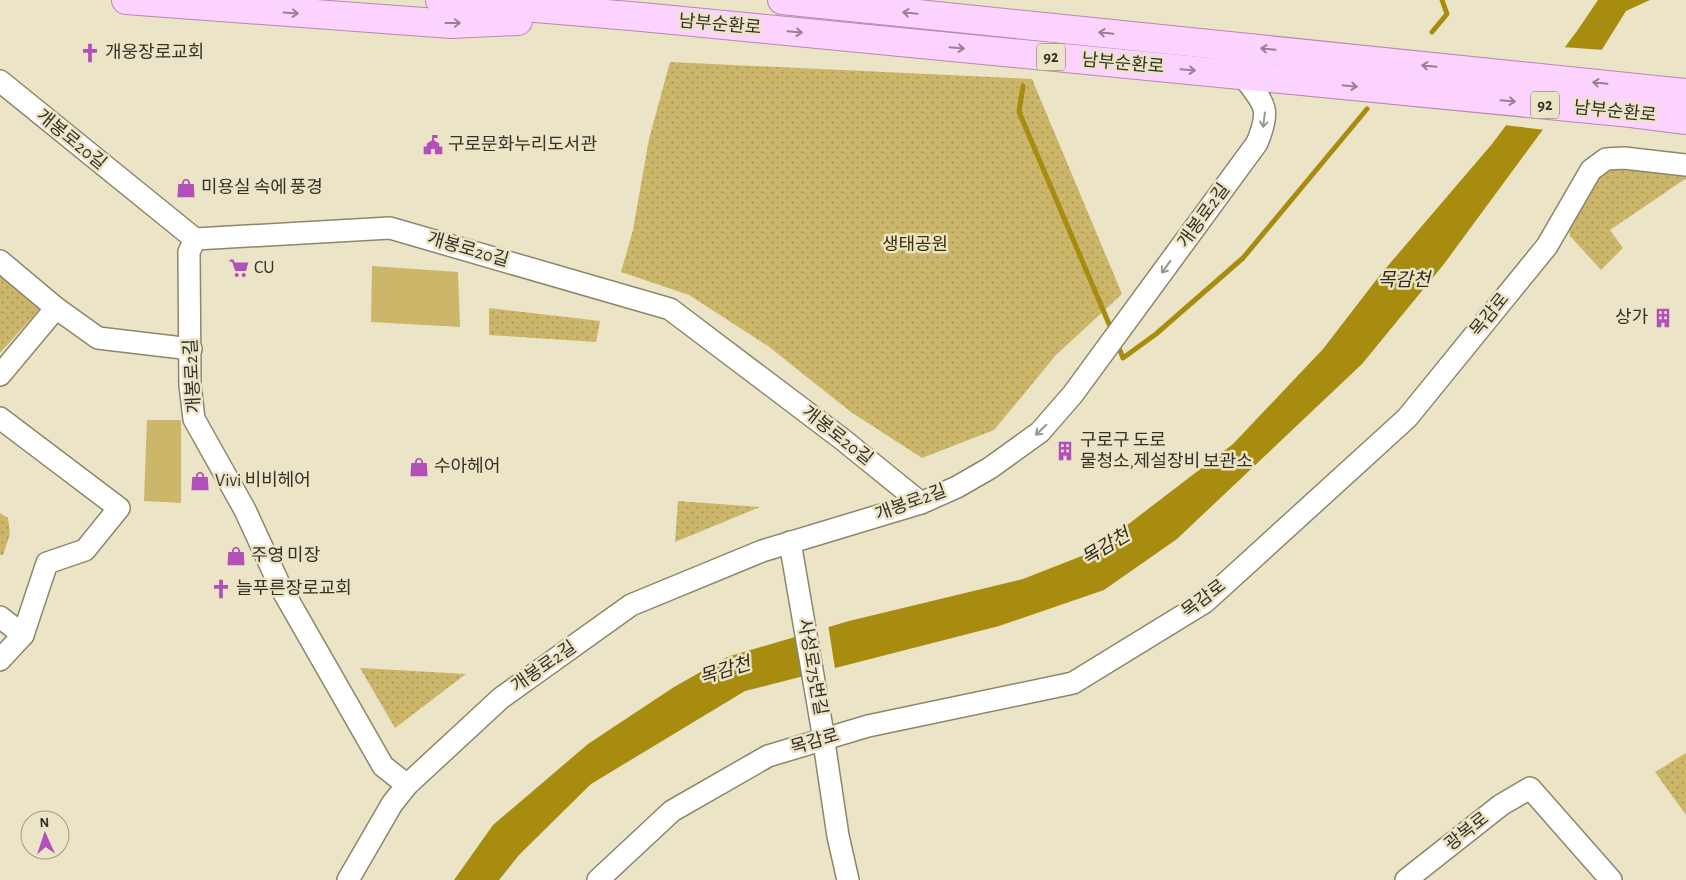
<svg xmlns="http://www.w3.org/2000/svg" width="1686" height="880" font-family="'Alegreya Sans','Noto Sans KR',sans-serif">
<defs>
<pattern id="park-dots" width="8" height="8" patternUnits="userSpaceOnUse" patternTransform="scale(1.25)"><rect width="8" height="8" fill="#cbb66a"/><path d="M2 2h.1M6 6h.1" fill="none" stroke="#a69557" stroke-width="1.8" stroke-linecap="round"/></pattern>
</defs>
<rect width="100%" height="100%" fill="#ece4c7"/>
<g fill="url(#park-dots)">
<path d="M670,62L1032,79L1122,294L1056,355L994,430L922,458L851,412L768,346L689,295L621,272L633,230L649,139Z"/>
<path d="M1625,168L1686,174V180L1685,179L1610,230L1623,248L1601,270L1570,236L1568,221L1597,179L1607,170Z"/>
<path d="M0,261L47,301L0,353Z"/>
<path d="M489,308L600,321L596,342L489,335Z"/>
<path d="M678,501L760,507L675,542Z"/>
<path d="M0,513L8,518L10,534L3,555H0Z"/>
<path d="M360,668L466,674L395,728Z"/>
<path d="M1686,753V815L1655,772Z"/>
</g>
<g fill="#cbb66a">
<path d="M372,266L458,272L460,327L371,322Z"/>
<path d="M147,420H181V503L144,501Z"/>
</g>
<path fill="#a88c10" d="M1598,0H1650L1626,11L1603,48L1444,264L1362,364L1177,539L1104,590L999,626L745,691L591,784L519,855L499,880H454L493,825L588,744L674,687L727,657L849,621L1023,579L1092,552L1233,444L1323,349L1380,275L1492,144L1577,31Z"/>
<g fill="#ece4c7">
<path d="M1562,47L1604,50L1546,130L1504,125Z"/>
<path d="M828,624L835,669L804,678L797,634Z"/>
</g>
<g fill="none" stroke-linecap="round" stroke-linejoin="round">
<g stroke="#a88c10" stroke-width="5">
<path d="M1432,32L1447,14L1442,0"/>
<path d="M1023,86L1019,112L1112,331"/>
<path d="M1117,343L1123,358L1156,334L1243,258L1367,109"/>
</g>
<defs>
<g id="street">
<path d="M0,81L195,239L390,228L670,309L842,439L921,503"/>
<path d="M195,239L189,252L190,385L194,419L245,510L280,586L383,766L407,785"/>
<path d="M0,261L56,308L98,338L191,349"/>
<path d="M0,375L56,308"/>
<path d="M0,418L119,508L85,550L47,563L23,635L0,660"/>
<path d="M790,542L821,722L838,836L848,880"/>
<path d="M0,617L23,635"/>
<path d="M348,880L392,804L407,785L501,698L631,605L762,551L921,503L957,487L990,468L1040,432L1073,394L1257,143C1272,107 1264,104 1242,75"/>
<path d="M598,880L672,811L768,756L868,726L1073,683L1205,602L1407,418L1547,246L1591,170L1606,159L1624,158L1686,165"/>
<path d="M1406,880L1501,805L1530,788L1611,880"/>
</g>
<g id="primary">
<path d="M126,0L451,24L518,21"/>
<path d="M440,0L642,17L1631,113L1686,120"/>
<path d="M782,0L1686,93"/>
</g>
</defs>
<use href="#street" stroke="#8d866b" stroke-width="24"/>
<use href="#primary" stroke="#b587b2" stroke-width="30"/>
<use href="#street" stroke="#fff" stroke-width="21"/>
<use href="#primary" stroke="#fcd3fe" stroke-width="28"/>
</g>
<defs><path id="oneway-shaft" d="M-6 0H5M1.5-3L5.5 0L1.5 3" fill="none" stroke-width="1.6" stroke-linecap="round" stroke-linejoin="round" transform="scale(1.25)"/></defs>
<g stroke="#988292">
<use href="#oneway-shaft" transform="translate(291 13) rotate(4)"/>
<use href="#oneway-shaft" transform="translate(910 13) rotate(-174)"/>
<use href="#oneway-shaft" transform="translate(453 23)"/>
<use href="#oneway-shaft" transform="translate(795 32) rotate(5)"/>
<use href="#oneway-shaft" transform="translate(1106 33) rotate(-174)"/>
<use href="#oneway-shaft" transform="translate(957 48) rotate(5)"/>
<use href="#oneway-shaft" transform="translate(1268 49) rotate(-174)"/>
<use href="#oneway-shaft" transform="translate(1429 66) rotate(-174)"/>
<use href="#oneway-shaft" transform="translate(1188 70) rotate(5)"/>
<use href="#oneway-shaft" transform="translate(1600 83) rotate(-174)"/>
<use href="#oneway-shaft" transform="translate(1350 86) rotate(6)"/>
<use href="#oneway-shaft" transform="translate(1508 101) rotate(5)"/>
</g>
<g stroke="#9a9892">
<use href="#oneway-shaft" transform="translate(1264 120) rotate(97)"/>
<use href="#oneway-shaft" transform="translate(1166 267) rotate(126)"/>
<use href="#oneway-shaft" transform="translate(1041 430) rotate(136)"/>
</g>
<defs>
<symbol id="church-bare" viewBox="-9 -9 18 18"><path d="M-1.2-6h2.4v3.5h3.3v2.4h-3.3V6h-2.4V-.1h-3.3v-2.4h3.3Z" fill="#b150b8" stroke="#ece4c7" stroke-width="2.5" paint-order="stroke"/></symbol>
<symbol id="civic-bare" viewBox="-9 -9 18 18"><path d="M-.6-6.5H3V-4.5H.6V-3L4-1V1h2V6H-6V1h2V-1L-.6-3ZM-1.2 2.5V6h2.4V2.5Z" fill="#b150b8" stroke="#ece4c7" stroke-width="2.5" paint-order="stroke"/></symbol>
<symbol id="shop-bare" viewBox="-9 -9 18 18"><path d="M-5-2.5h2.3a2.7 3.5 0 0 1 5.4 0H5L5.5 6h-11ZM-1.5-2.5h3a1.5 2.3 0 0 0-3 0Z" fill="#b150b8" stroke="#ece4c7" stroke-width="2.5" paint-order="stroke"/></symbol>
<symbol id="supermarket-bare" viewBox="-9 -9 18 18"><path d="M-6-5.5h2.5l.6 2H6L4.5 2H-2.5L-4.4-4H-6ZM-1.5 3.2a1.3 1.3 0 1 0 .1 0ZM3 3.2a1.3 1.3 0 1 0 .1 0Z" fill="#b150b8" stroke="#ece4c7" stroke-width="2.5" paint-order="stroke"/></symbol>
<symbol id="building-bare" viewBox="-9 -9 18 18"><path d="M-4-6H4V6H1V3H-1V6H-4ZM-2.5-4.3h1.7v1.8h-1.7ZM.8-4.3h1.7v1.8H.8ZM-2.5-1h1.7V.8h-1.7ZM.8-1h1.7V.8H.8Z" fill="#b150b8" stroke="#ece4c7" stroke-width="2.5" paint-order="stroke"/></symbol>
</defs>
<g fill-rule="evenodd">
<use href="#church-bare" x="76" y="39" width="28" height="28"/>
<use href="#civic-bare" x="419" y="131" width="28" height="28"/>
<use href="#shop-bare" x="172" y="174" width="28" height="28"/>
<use href="#supermarket-bare" x="225" y="254" width="28" height="28"/>
<use href="#building-bare" x="1649" y="304" width="28" height="28"/>
<use href="#building-bare" x="1051" y="437" width="28" height="28"/>
<use href="#shop-bare" x="405" y="453" width="28" height="28"/>
<use href="#shop-bare" x="186" y="467" width="28" height="28"/>
<use href="#shop-bare" x="222" y="542" width="28" height="28"/>
<use href="#church-bare" x="207" y="575" width="28" height="28"/>
</g>
<g text-anchor="middle" dominant-baseline="central" stroke-width="5" stroke-linejoin="round" paint-order="stroke">
<g fill="#ece4c7" stroke="#6b6756" stroke-width="1">
<rect x="1037" y="43.5" width="28" height="27" rx="4"/>
<rect x="1531" y="91.5" width="28" height="27" rx="4"/>
</g>
<g font-size="16" font-weight="bold" fill="#343126">
<text x="1051" y="57">92</text>
<text x="1545" y="105">92</text>
</g>
<g font-size="18" fill="#343126" stroke="#ece4c7">
<text transform="translate(720 25) rotate(5)">남부순환로</text>
<text transform="translate(1123 64) rotate(5)">남부순환로</text>
<text transform="translate(1615 112) rotate(6)">남부순환로</text>
<text transform="translate(71 140) rotate(39)">개봉로20길</text>
<text transform="translate(1204 216) rotate(-54)">개봉로2길</text>
<text transform="translate(468 250) rotate(16)">개봉로20길</text>
<text transform="translate(1490 315) rotate(-51)">목감로</text>
<text transform="translate(193 376) rotate(-93)">개봉로2길</text>
<text transform="translate(837 436) rotate(38)">개봉로20길</text>
<text transform="translate(911 503) rotate(-20)">개봉로2길</text>
<text transform="translate(1204 599) rotate(-37)">목감로</text>
<text transform="translate(544 667) rotate(-35)">개봉로2길</text>
<text transform="translate(812 667) rotate(80)">사성로75번길</text>
<text transform="translate(815 742) rotate(-16)">목감로</text>
<text transform="translate(1467 832) rotate(-38)">광복로</text>
</g>
<g font-size="18" fill="#343126" stroke="#ece4c7" text-anchor="start">
<text x="105" y="53">개웅장로교회</text>
<text x="448" y="145">구로문화누리도서관</text>
<text x="201" y="188">미용실 속에 풍경</text>
<text x="254" y="268">CU</text>
<text x="1648" y="318" text-anchor="end">상가</text>
<text x="1080" y="441">구로구 도로<tspan x="1080" dy="21">물청소,제설장비 보관소</tspan></text>
<text x="434" y="467">수아헤어</text>
<text x="215" y="481">Vivi 비비헤어</text>
<text x="251" y="556">주영 미장</text>
<text x="236" y="589">늘푸른장로교회</text>
</g>
<g font-size="18" fill="#3d3101" stroke="#ece4c7">
<text x="915" y="245">생태공원</text>
</g>
<g font-size="19" font-style="italic" fill="#312b19" stroke="#ece4c7">
<text x="1404" y="280">목감천</text>
<text transform="translate(1106 547) rotate(-31)">목감천</text>
<text transform="translate(725 671) rotate(-17)">목감천</text>
</g>
</g>
<g transform="translate(45 835) rotate(357)"><circle r="24" fill="#ece4c7" stroke="#a29c87"/>
<path d="M0-4L9 19L0 12L-9 19Z" fill="#b150b8"/>
<text y="-8" font-size="14" font-weight="bold" text-anchor="middle" fill="#343126">N</text>
</g>
</svg>
